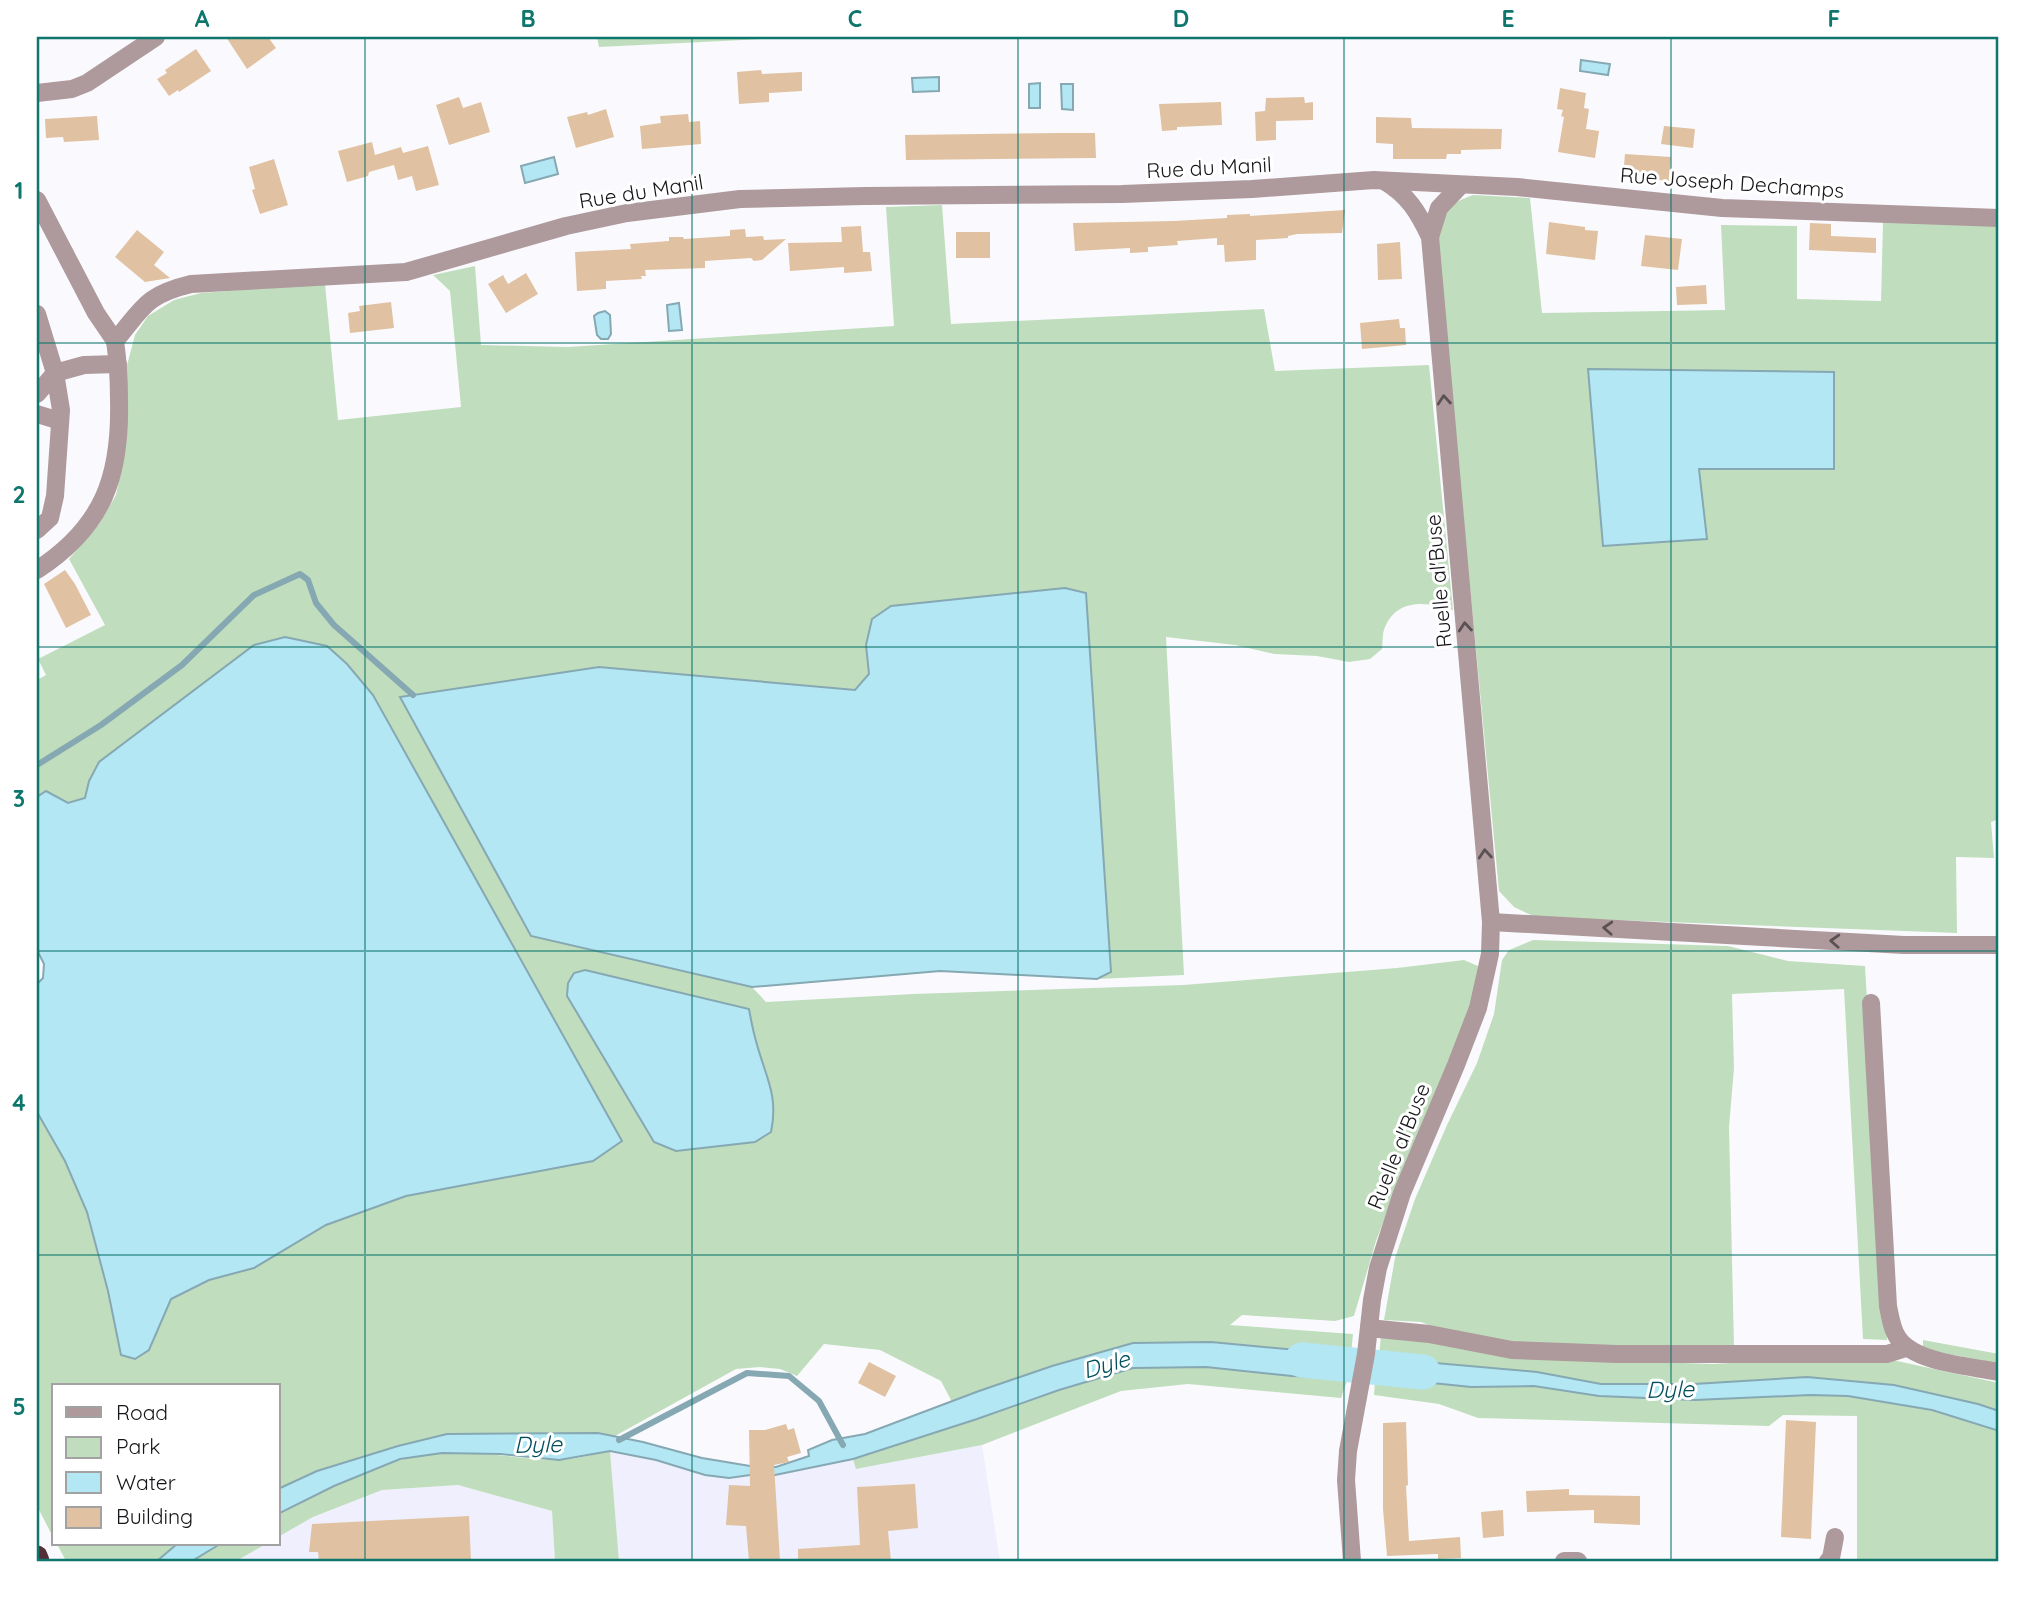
<svg xmlns="http://www.w3.org/2000/svg" width="2036" height="1598" font-family="Quicksand,sans-serif">
<rect width="100%" height="100%" fill="#fafafe"/>
<g fill="#efeffe">
<path d="M982,1445L1000,1561H619L610,1451L656,1460L705,1475L729,1478L750,1475H775L853,1459L857,1469Z"/>
<path d="M458,1485L552,1511L555,1561H236L266,1544H278V1537L313,1517L382,1490Z"/>
</g>
<g fill="#c0debd" fill-rule="evenodd">
<path d="M597,37H768L765,39L599,47Z"/>
<path d="M1473,195L1530,198L1542,313L1725,310L1721,225L1797,226V299L1881,301L1883,222L1999,225V819L1991,822L1994,858L1956,857L1957,933L1535,917L1514,907L1499,891L1436,230C1445,208 1451,203 1473,195ZM1588,369L1834,372L1833,469H1698Z"/>
<path d="M942,205L951,324L1264,309L1275,371L1429,365L1453,610C1428,602 1398,597 1385,627C1382,633 1383,642 1382,649L1370,659L1349,662L1317,656L1274,654L1235,645L1166,637L1184,975L1097,979L1111,972L1086,593L866,645L869,674L855,690L599,667L401,697L752,987L766,1002L913,994L1183,985L1397,968L1464,960L1478,966L1471,1006L1394,1194L1376,1241L1354,1316L1335,1321L1242,1315L1230,1325L1353,1334L1351,1355L1308,1350L1052,1366L952,1402L941,1381L880,1350L824,1344L797,1376L780,1369L760,1367L736,1369L615,1436L598,1433L447,1434L398,1446L317,1471L278,1489V1386H54V1539L37,1506V1112C56,1145 76,1177 87,1213C103,1259 112,1307 121,1355L150,1350L171,1299L209,1280L254,1268L326,1225L406,1196L499,1179L622,1141L373,695L347,664L89,781L85,798L68,803L46,791L37,797V680L46,675L38,659L105,625L69,559L99,524L116,495L126,447V369L135,335L148,316L174,300L201,293L325,284L338,420L461,407L450,291L433,275L475,266L481,345L568,347L894,326L886,207Z"/>
<path d="M1533,940L1728,946L1788,961L1865,966L1887,1340L1863,1339L1844,989L1732,994L1734,1068L1729,1127L1734,1346H1524L1457,1336L1421,1322L1384,1320L1395,1258L1415,1199L1447,1125L1477,1063L1494,1014L1502,960L1509,950Z"/>
<path d="M1381,1334L1593,1360L1713,1364L1822,1358L1897,1361L1999,1383V1411L1978,1404L1894,1385L1807,1377L1694,1384H1601L1537,1372L1379,1358Z"/>
<path d="M1923,1340L1999,1354V1364L1923,1349Z"/>
<path d="M1206,1367L1292,1376L1348,1378L1341,1398L1188,1384L1121,1391L982,1445L856,1469L853,1459L977,1419L1059,1390L1133,1368Z"/>
<path d="M1375,1381H1413L1471,1387L1534,1386L1599,1396L1695,1400L1810,1395L1848,1396L1932,1410L1999,1431V1561H1857V1416L1783,1415L1769,1426L1478,1418L1439,1404L1374,1395Z"/>
<path d="M610,1451L619,1561H555L552,1511L458,1485L382,1490L313,1517L278,1537V1514C328,1489 386,1455 444,1453C482,1451 519,1459 556,1460C574,1460 593,1454 610,1451Z"/>
<path d="M57,1544H177L157,1561H66Z"/>
<path d="M220,1544H266L236,1561H192Z"/>
</g>
<g fill="#b4e7f4" stroke="#85a8b3" stroke-width="2">
<path d="M1581,60L1610,64L1608,75L1580,71Z"/>
<path d="M939,77V91L913,92L912,78Z"/>
<path d="M1040,83V108H1029V84Z"/>
<path d="M1061,84H1073V110L1062,109Z"/>
<path d="M554,157L558,174L525,183L521,166Z"/>
<path d="M679,303L682,330L669,331L667,305Z"/>
<path d="M605,311L610,315L611,334L608,339H601L597,335L594,316L598,313Z"/>
<path d="M1588,369L1834,372V469H1699L1707,539L1603,546Z"/>
<path d="M1065,588L1086,593L1111,972L1097,979L940,971L752,987L531,936L400,697L599,667L855,690L869,674L866,645L872,619L891,606Z"/>
<path d="M285,637L327,646L347,664L373,695L622,1141L593,1161L406,1196L326,1225L254,1268L209,1280L171,1299L149,1350L135,1359L121,1355L108,1291L87,1212L65,1161L37,1112V984L43,978L44,964L37,950V797L46,791L68,803L85,798L89,781L99,762L254,645Z"/>
<path d="M585,970L749,1009C751,1020 753,1031 756,1041C765,1076 779,1095 771,1132L755,1142L676,1151L654,1142L567,996L568,983L574,973Z"/>
<path d="M1211,1342L1351,1355L1348,1378L1292,1376L1206,1367L1133,1368L1059,1390L977,1419L853,1459L775,1475H750L729,1478L705,1475L656,1460L610,1451L559,1460L501,1454L442,1453L400,1459L334,1486L278,1514V1489L317,1471L398,1446L447,1434L598,1433L643,1442L702,1458L750,1466L776,1467L809,1456L808,1450L832,1440L865,1434L979,1391L1052,1366L1133,1343Z"/>
<path d="M1379,1358L1537,1372L1601,1384H1694L1807,1377L1894,1385L1978,1404L1999,1411V1431L1932,1410L1848,1396L1810,1395L1695,1400L1599,1396L1534,1386L1471,1387L1413,1381H1375Z"/>
<path d="M177,1544H220L192,1561H157Z"/>
</g>
<g fill="none" stroke-linecap="round" stroke-linejoin="round">
<g stroke="#85a8b3" stroke-width="6">
<path d="M37,765L101,725L182,665L254,595L300,574L308,580L316,603L334,625L413,695"/>
<path d="M619,1440L747,1373L789,1376L819,1401L843,1445"/>
</g>
<path stroke="#b4e7f4" stroke-width="35" d="M1302,1360L1423,1372"/>
</g>
<g fill="#e0c1a1">
<path d="M226,37H268L276,48L247,69Z"/>
<path d="M196,49L211,71L179,92L178,90L169,96L157,79L167,73L165,70Z"/>
<path d="M761,70L762,74L802,72V91L769,93V102L739,104L737,72Z"/>
<path d="M1560,88L1586,93L1584,108L1589,109L1586,129L1599,131L1595,158L1558,152L1564,117L1561,116L1563,110L1557,109Z"/>
<path d="M459,97L463,108L481,102L490,132L449,145L436,105Z"/>
<path d="M1304,97L1305,103L1313,102V120L1276,121V140L1256,141L1255,112L1265,111L1266,98Z"/>
<path d="M1221,102L1222,125L1177,127V130L1162,131L1159,104Z"/>
<path d="M606,109L614,137L576,148L567,117L587,112L588,115Z"/>
<path d="M688,114L689,122L700,121L701,144L642,149L640,126L661,123L660,116Z"/>
<path d="M97,116L99,140L64,142L63,137L46,138L45,119Z"/>
<path d="M1376,117L1411,118L1412,128L1502,129L1501,149L1461,150V154H1447L1446,159H1393V144L1376,143Z"/>
<path d="M1664,126L1695,129L1693,148L1661,144Z"/>
<path d="M1059,133H1095L1096,158L906,160L905,135Z"/>
<path d="M372,142L375,155L401,147L403,153L428,146L439,185L416,191L412,176L398,180L394,165L369,172L368,176L347,182L338,151Z"/>
<path d="M1625,154L1671,157L1669,181L1623,177Z"/>
<path d="M274,159L288,205L260,214L252,190L255,189L249,167Z"/>
<path d="M1345,210L1342,233L1297,234L1288,236V238L1256,240V260L1225,262L1224,245H1217V238L1177,241L1178,245L1148,247V252L1130,253V248L1075,251L1073,223L1174,221L1227,218V215L1250,214V216Z"/>
<path d="M1549,222L1585,227V230L1598,231L1595,260L1546,254Z"/>
<path d="M1810,223L1831,224V236L1876,238V253L1809,250Z"/>
<path d="M861,226L863,252H870L872,271L844,273V267L790,271L788,243L842,242L841,227Z"/>
<path d="M745,229L746,237L763,236L764,240L786,239L762,260L754,261L751,258L705,261V268L645,270L646,276H641L642,279L606,281V289L577,291L575,252L631,249L630,244L669,241V237H683L684,239L730,236V230Z"/>
<path d="M137,230L164,252L154,265L170,278L145,282L115,257Z"/>
<rect x="956" y="232" width="34" height="26"/>
<path d="M1645,235L1682,239L1678,270L1641,266Z"/>
<path d="M1400,242L1402,279L1378,280L1377,244Z"/>
<path d="M526,273L538,294L506,313L488,284L503,275L508,284Z"/>
<path d="M1706,285L1707,304L1677,305L1676,287Z"/>
<path d="M391,302L394,328L350,333L348,313L360,311L359,306Z"/>
<path d="M1399,319L1400,328H1405L1406,345L1362,349L1360,323Z"/>
<path d="M65,570L75,584L91,615L66,628L44,584Z"/>
<path d="M869,1362L896,1376L885,1397L858,1383Z"/>
<path d="M1786,1420L1816,1422L1811,1539L1781,1537Z"/>
<path d="M1406,1422L1408,1485L1406,1486L1409,1541L1460,1537L1461,1558L1438,1559V1554L1387,1556L1383,1509V1423Z"/>
<path d="M786,1424L788,1430L794,1428L801,1453L787,1457L789,1462L774,1465L780,1561H749L746,1526L726,1525L729,1485L750,1486L749,1430H765Z"/>
<path d="M915,1484L918,1528L888,1531L891,1561H798V1549L860,1545L857,1487Z"/>
<path d="M1569,1489V1495L1640,1496V1525L1594,1523V1510L1527,1512L1526,1491Z"/>
<path d="M1503,1510L1504,1536L1483,1538L1481,1512Z"/>
<path d="M469,1516L471,1561H319L318,1552H309L312,1524Z"/>
</g>
<g fill="none" stroke-linecap="round" stroke-linejoin="round">
<g stroke="#ae999c" stroke-width="18">
<path d="M37,93L72,89L87,83L156,37"/>
<path d="M37,200L96,313L115,341"/>
<path d="M1430,237L1439,208L1461,185"/>
<path d="M37,314L55,373L61,410L55,496L50,518L37,530"/>
<path d="M37,394L55,373L84,365L118,364"/>
<path d="M37,414L60,421"/>
<path d="M37,570C103,527 121,477 119,400C119,380 118,361 115,341C143,308 145,295 191,284L406,272L566,226L627,213L740,199L865,196L1122,194L1252,189L1374,180L1517,187L1722,208L1999,218"/>
<path d="M1491,922L1904,945H1999"/>
<path d="M1871,1003L1888,1306C1890,1316 1892,1330 1898,1338C1915,1363 1970,1366 1999,1372"/>
<path d="M1369,1328L1429,1334L1512,1350L1617,1354H1887L1906,1348"/>
<path d="M1352,1561L1346,1480L1348,1451L1366,1354L1372,1300L1378,1268L1402,1193L1456,1065L1478,1008L1490,954L1491,922L1430,237C1418,212 1408,195 1384,181"/>
<path d="M1564,1561H1578"/>
<path d="M1828,1561L1831,1558L1835,1537"/>
</g>
<path stroke="#542f37" stroke-width="21" d="M37,1556L39,1561"/>
</g>
<defs><path id="oneway-chevron" d="M-2-3.5L2.5 0L-2 3.5" fill="none" stroke-width="1.6" stroke-linecap="round" stroke-linejoin="round" transform="scale(1.75)"/></defs>
<g stroke="#5a5154">
<use href="#oneway-chevron" transform="translate(1444 400) rotate(-95)"/>
<use href="#oneway-chevron" transform="translate(1465 627) rotate(-95)"/>
<use href="#oneway-chevron" transform="translate(1485 854) rotate(-95)"/>
<use href="#oneway-chevron" transform="translate(1608 928) rotate(-177)"/>
<use href="#oneway-chevron" transform="translate(1835 941) rotate(-177)"/>
</g>
<path fill="none" stroke="#0f766e" stroke-width="2" stroke-opacity="0.55" d="M365,37V1561M692,37V1561M1018,37V1561M1344,37V1561M1671,37V1561M37,343H1999M37,647H1999M37,951H1999M37,1255H1999"/>
<g text-anchor="middle" dominant-baseline="central" stroke-width="6" stroke-linejoin="round" paint-order="stroke">
<g font-size="21" fill="#16161a" stroke="#fff">
<text transform="translate(1209 167) rotate(-3)">Rue du Manil</text>
<text transform="translate(1732 182) rotate(4)">Rue Joseph Dechamps</text>
<text transform="translate(641 191) rotate(-9)">Rue du Manil</text>
<text transform="translate(1438 581) rotate(-95)">Ruelle al'Buse</text>
<text transform="translate(1398 1146) rotate(-68)">Ruelle al'Buse</text>
</g>
<g font-size="23" font-style="italic" fill="#014e5c" stroke="#fff">
<text transform="translate(1106 1364) rotate(-16)">Dyle</text>
<text transform="translate(1670 1389) rotate(-1)">Dyle</text>
<text transform="translate(538 1444) rotate(-1)">Dyle</text>
</g>
</g>
<rect width="2036" height="1598" fill="none" stroke="#ffffff" stroke-width="77"/>
<rect x="52" y="1384" width="228" height="161" fill="#ffffff" stroke="#a2a2a3" stroke-width="2"/>
<rect x="66" y="1407" width="35" height="10" fill="#ae999c" stroke="#a2a2a3" stroke-width="2"/>
<text x="116" y="1420" font-size="21" fill="#16161a">Road</text>
<rect x="66" y="1437" width="35" height="21" fill="#c0debd" stroke="#a2a2a3" stroke-width="2"/>
<text x="116" y="1454" font-size="21" fill="#16161a">Park</text>
<rect x="66" y="1472" width="35" height="21" fill="#b4e7f4" stroke="#a2a2a3" stroke-width="2"/>
<text x="116" y="1490" font-size="21" fill="#16161a">Water</text>
<rect x="66" y="1507" width="35" height="21" fill="#e0c1a1" stroke="#a2a2a3" stroke-width="2"/>
<text x="116" y="1524" font-size="21" fill="#16161a">Building</text>
<rect x="38" y="38" width="1959" height="1522" fill="none" stroke="#0f766e" stroke-width="2.5"/>
<g font-size="23" text-anchor="middle" font-weight="bold" fill="#0f766e">
<text x="202" y="27">A</text>
<text x="528" y="27">B</text>
<text x="855" y="27">C</text>
<text x="1181" y="27">D</text>
<text x="1508" y="27">E</text>
<text x="1834" y="27">F</text>
<text x="19" y="199">1</text>
<text x="19" y="503">2</text>
<text x="19" y="807">3</text>
<text x="19" y="1111">4</text>
<text x="19" y="1415">5</text>
</g>
</svg>
